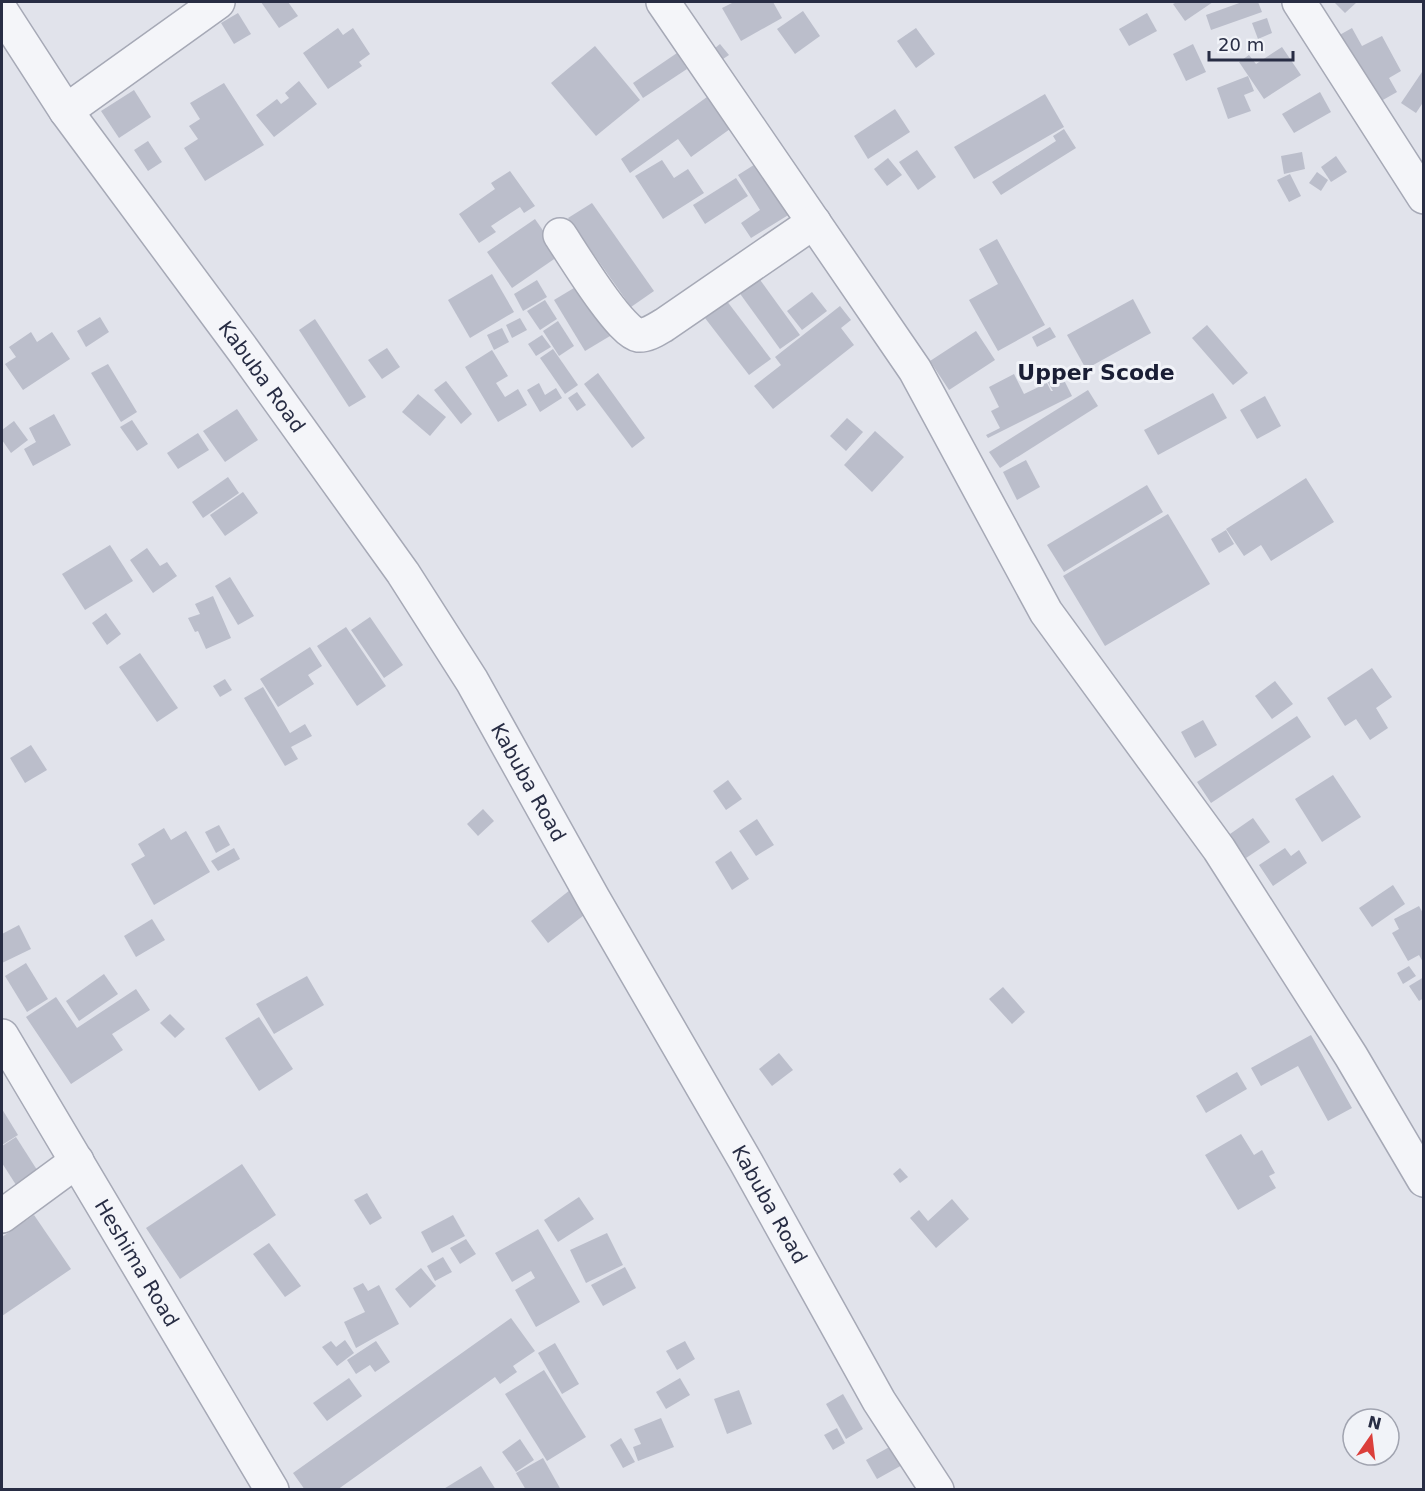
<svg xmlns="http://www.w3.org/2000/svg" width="1425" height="1491" font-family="'DejaVu Sans',sans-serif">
<rect width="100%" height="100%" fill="#e1e3eb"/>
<g fill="#bbbecb">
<path d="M261,2H288L298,16L279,28Z"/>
<path d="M734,2H773L782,18L741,41L722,8Z"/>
<path d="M1177,2H1213L1185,21L1173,4Z"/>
<path d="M1242,2H1258L1262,12L1211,30L1206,15Z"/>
<path d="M1334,2H1357L1345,13Z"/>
<path d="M803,11L820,36L795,54L777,29Z"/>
<path d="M238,13L251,34L234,44L221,23Z"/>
<path d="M1147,13L1157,31L1129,46L1119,29Z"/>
<path d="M1267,18L1272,33L1258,39L1252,23Z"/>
<path d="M338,28L343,35L353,28L370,54L359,62L362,66L328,89L303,53Z"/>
<path d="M916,28L935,54L916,68L897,41Z"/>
<path d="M1352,28L1362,46L1382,36L1401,71L1389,78L1397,92L1374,105L1336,37Z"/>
<path d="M720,44L729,55L717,63L709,53Z"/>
<path d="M1193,44L1206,72L1186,81L1173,54Z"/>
<path d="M595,46L640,100L596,136L551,83Z"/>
<path d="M1282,47L1301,75L1264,99L1239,62L1249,55L1256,64Z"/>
<path d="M677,53L687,69L643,98L633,83Z"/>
<path d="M1424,69V101L1416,113L1401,103Z"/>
<path d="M1248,76L1254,91L1244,95L1251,111L1228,119L1217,88Z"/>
<path d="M299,81L317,104L274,137L256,115L277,99L281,104L289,98L285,93Z"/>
<path d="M224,83L264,145L205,181L184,148L198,139L189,126L200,119L190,103Z"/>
<path d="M134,90L151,117L119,138L101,111Z"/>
<path d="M1320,92L1331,112L1294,133L1282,114Z"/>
<path d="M1045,94L1064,127L974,179L954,147Z"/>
<path d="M707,97L730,129L691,157L678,139L630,173L621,159Z"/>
<path d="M895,109L910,132L868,159L854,136Z"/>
<path d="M1064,129L1076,148L1001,195L992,182L1056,141L1053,136Z"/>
<path d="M148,141L162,162L148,171L134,150Z"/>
<path d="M917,150L936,177L918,190L899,162Z"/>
<path d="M1302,152L1305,169L1284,174L1281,156Z"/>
<path d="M1336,156L1347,172L1331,182L1321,167Z"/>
<path d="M888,158L902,175L887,186L874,169Z"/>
<path d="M662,160L674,178L688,169L704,193L663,219L635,176Z"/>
<path d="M757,163L790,214L751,238L741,223L760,210L738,175Z"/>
<path d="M510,171L535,206L524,213L520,207L491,226L496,232L479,243L459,214L495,189L491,183Z"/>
<path d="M1317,172L1328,180L1321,191L1309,183Z"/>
<path d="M1290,174L1301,196L1289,202L1277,180Z"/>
<path d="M736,178L748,196L705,224L693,205Z"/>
<path d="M592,203L654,291L631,307L568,218Z"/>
<path d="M535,219L560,255L512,288L487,252Z"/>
<path d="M997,239L1045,325L998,351L969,300L998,284L979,249Z"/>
<path d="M753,270L800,335L780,349L733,284Z"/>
<path d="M492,274L514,312L470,338L448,300Z"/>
<path d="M537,280L547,297L523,311L514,294Z"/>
<path d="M584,282L615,333L585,351L554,300Z"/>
<path d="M720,292L771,359L749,375L698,309Z"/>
<path d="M812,292L827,311L802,330L787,311Z"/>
<path d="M1133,299L1151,333L1086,369L1067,335Z"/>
<path d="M545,300L557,319L540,330L527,311Z"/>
<path d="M840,306L851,320L841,328L854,345L773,409L754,386L781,365L775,357Z"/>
<path d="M100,317L109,332L86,347L77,331Z"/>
<path d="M520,318L527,330L512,338L506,325Z"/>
<path d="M315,319L366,397L349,407L299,330Z"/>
<path d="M558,321L574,346L559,356L543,331Z"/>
<path d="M1207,325L1248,373L1233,385L1192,338Z"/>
<path d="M1050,327L1056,337L1037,347L1032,337Z"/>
<path d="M502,328L509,342L494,350L487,335Z"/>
<path d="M976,331L995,360L949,390L930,361Z"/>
<path d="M31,332L37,342L52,332L70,359L23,390L5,364L16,357L9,347Z"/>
<path d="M542,335L551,347L536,356L528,344Z"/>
<path d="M387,348L400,367L382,379L368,360Z"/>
<path d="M553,349L578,385L565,394L540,358Z"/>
<path d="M492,350L508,376L496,383L505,397L518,389L527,405L498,422L465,367Z"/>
<path d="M108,364L137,412L121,422L91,373Z"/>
<path d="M598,373L645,438L632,448L584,384Z"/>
<path d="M1014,374L1024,394L1047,383L1051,391H1053L1047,381L1061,374L1072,396L988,438L986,435L1000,428L991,411L999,407L989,387Z"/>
<path d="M446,381L472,414L461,424L434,390Z"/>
<path d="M539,383L545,395L556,388L562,398L540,412L527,390Z"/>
<path d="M1088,390L1098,406L1000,468L989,452Z"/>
<path d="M577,392L586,405L577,411L568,398Z"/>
<path d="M1213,393L1227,418L1158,455L1144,430Z"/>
<path d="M418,394L446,417L430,436L402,412Z"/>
<path d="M1265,396L1281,426L1257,439L1240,410Z"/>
<path d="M237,409L258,440L225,462L203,431Z"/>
<path d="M54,414L71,445L33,466L24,449L36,442L29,428Z"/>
<path d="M847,418L863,432L846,451L830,436Z"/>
<path d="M132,420L148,444L137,451L120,427Z"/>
<path d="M14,421L28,440L11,453L2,440V430Z"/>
<path d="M875,431L904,457L872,492L844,465Z"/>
<path d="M198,433L209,450L178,469L167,453Z"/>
<path d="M1026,460L1040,487L1017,500L1003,472Z"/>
<path d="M228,477L239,493L203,518L192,502Z"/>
<path d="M1306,478L1334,522L1271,561L1261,545L1244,556L1226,529Z"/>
<path d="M1147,485L1163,512L1064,572L1047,545Z"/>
<path d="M243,492L258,513L225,536L210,515Z"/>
<path d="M1168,514L1210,584L1105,646L1063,576Z"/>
<path d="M1226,530L1234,544L1219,553L1211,539Z"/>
<path d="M110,545L133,581L85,610L62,574Z"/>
<path d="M147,548L160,566L167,562L177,576L153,593L130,560Z"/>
<path d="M230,577L254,616L238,625L215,586Z"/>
<path d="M213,596L231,638L206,649L198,631L195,632L188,618L200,614L195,604Z"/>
<path d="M106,613L121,634L107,645L92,623Z"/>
<path d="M370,617L403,665L384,678L351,630Z"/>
<path d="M346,627L386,686L357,706L317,646Z"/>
<path d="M310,647L322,666L308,675L314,684L278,707L260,679Z"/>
<path d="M140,653L178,708L157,722L119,667Z"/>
<path d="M1372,668L1392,697L1376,708L1388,728L1370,740L1356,719L1345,726L1327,698Z"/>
<path d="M225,679L232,690L220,697L213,686Z"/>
<path d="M1275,681L1293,704L1272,719L1255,696Z"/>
<path d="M263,687L290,733L305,724L312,736L291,747L298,759L285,766L244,698Z"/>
<path d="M1297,716L1311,737L1211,803L1197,782Z"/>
<path d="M1203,720L1217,745L1195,758L1181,732Z"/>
<path d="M31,745L47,770L25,783L10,758Z"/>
<path d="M1333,775L1361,817L1322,842L1295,799Z"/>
<path d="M728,780L742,799L726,810L713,791Z"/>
<path d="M483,809L494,821L478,836L467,824Z"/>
<path d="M1253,818L1270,842L1246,858L1230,834Z"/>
<path d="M757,819L774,845L756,856L739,831Z"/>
<path d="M219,825L230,845L216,853L205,832Z"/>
<path d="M164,828L171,840L186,831L210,872L154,905L131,864L145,856L138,844Z"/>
<path d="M234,848L240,859L218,871L211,861Z"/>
<path d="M1285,848L1291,856L1299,850L1307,863L1273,886L1259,865Z"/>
<path d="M731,851L749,879L732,890L715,862Z"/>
<path d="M1393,885L1405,904L1372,927L1359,908Z"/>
<path d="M570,890L588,912L548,943L531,921Z"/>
<path d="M1419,906L1424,915V964L1419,955L1408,961L1392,933L1399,929L1394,919Z"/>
<path d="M152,919L165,940L136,957L124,936Z"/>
<path d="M19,925L31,949L2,963V934Z"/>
<path d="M26,963L48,999L27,1012L5,976Z"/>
<path d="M1409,966L1416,976L1403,984L1397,973Z"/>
<path d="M104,974L118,994L79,1021L66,1001Z"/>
<path d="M307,976L324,1005L274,1034L256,1004Z"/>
<path d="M1424,977V998L1419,1001L1409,986Z"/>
<path d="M1003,987L1025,1012L1012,1024L989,999Z"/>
<path d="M136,989L150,1010L112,1034L123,1050L71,1084L26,1017L56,997L77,1028Z"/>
<path d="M170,1014L185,1029L175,1038L160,1023Z"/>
<path d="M259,1017L293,1069L259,1091L225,1038Z"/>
<path d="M1311,1035L1352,1108L1328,1121L1298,1066L1261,1086L1251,1068Z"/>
<path d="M779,1053L793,1070L772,1086L759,1069Z"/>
<path d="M1237,1072L1247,1089L1206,1113L1196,1096Z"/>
<path d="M2,1109L18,1135L2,1145Z"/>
<path d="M1241,1134L1254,1155L1262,1150L1275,1173L1269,1176L1276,1188L1238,1210L1205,1155Z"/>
<path d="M16,1137L39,1173L18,1188L2,1163V1146Z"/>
<path d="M242,1164L276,1215L180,1279L146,1228Z"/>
<path d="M900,1168L908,1177L900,1183L893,1174Z"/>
<path d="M367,1193L382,1218L370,1225L354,1200Z"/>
<path d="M579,1197L594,1219L558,1242L544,1220Z"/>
<path d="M952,1199L969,1219L936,1248L910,1218L919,1210L928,1221Z"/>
<path d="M34,1215L71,1269L2,1316V1237Z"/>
<path d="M453,1215L465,1236L432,1253L421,1232Z"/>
<path d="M538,1229L580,1302L536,1327L515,1290L535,1278L531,1271L512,1282L495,1253Z"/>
<path d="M607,1233L623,1265L586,1283L570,1250Z"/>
<path d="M466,1239L476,1254L460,1264L450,1248Z"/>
<path d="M269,1243L301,1286L285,1297L253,1254Z"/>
<path d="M443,1257L452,1272L435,1281L427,1266Z"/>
<path d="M625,1267L636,1288L603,1306L591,1285Z"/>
<path d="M421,1268L436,1286L410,1308L395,1289Z"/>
<path d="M363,1283L368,1291L379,1285L399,1324L356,1348L344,1322L365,1312L353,1288Z"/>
<path d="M511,1318L535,1351L513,1366L517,1372L500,1384L495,1377L337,1490H305L293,1473Z"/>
<path d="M345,1340L354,1353L337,1366L322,1347L331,1341L336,1347Z"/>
<path d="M376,1341L390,1362L375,1372L370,1365L356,1374L347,1360Z"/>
<path d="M685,1341L695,1359L677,1370L666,1351Z"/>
<path d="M555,1343L579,1384L562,1394L538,1353Z"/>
<path d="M544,1370L586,1437L547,1461L505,1394Z"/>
<path d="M349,1378L362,1396L327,1421L313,1403Z"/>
<path d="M680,1378L690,1395L666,1409L656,1392Z"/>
<path d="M739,1390L752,1424L727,1434L714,1399Z"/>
<path d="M843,1394L863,1429L846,1439L826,1404Z"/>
<path d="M661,1418L674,1447L638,1461L633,1447L641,1444L634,1429Z"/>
<path d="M837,1428L845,1443L833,1450L824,1435Z"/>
<path d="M621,1438L635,1462L623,1468L610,1445Z"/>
<path d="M520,1439L534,1460L516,1472L502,1452Z"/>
<path d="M893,1445L904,1464L877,1479L866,1460Z"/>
<path d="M543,1458L561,1490H526L516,1473Z"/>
<path d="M481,1466L496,1490H442Z"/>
</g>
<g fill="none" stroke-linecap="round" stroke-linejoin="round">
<defs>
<g id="street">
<path d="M663,2L915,370L1046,612L1219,849L1351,1056L1424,1180"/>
<path d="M1299,2L1424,197"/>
<path id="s1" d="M2,12L66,111L243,350L403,573L472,681L593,898L746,1162L879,1401L937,1490"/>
<path d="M66,111L218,2"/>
<path d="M560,235C572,253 620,332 638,335C647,336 657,329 664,325L814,222"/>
<path id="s2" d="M2,1036L272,1490"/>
<path d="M2,1216L77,1161"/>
</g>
</defs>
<use href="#street" stroke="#a6a9b6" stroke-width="36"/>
<use href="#street" stroke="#f4f5f9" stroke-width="33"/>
</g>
<g text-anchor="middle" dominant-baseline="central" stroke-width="6" stroke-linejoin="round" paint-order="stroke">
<g font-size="20" fill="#282d44" stroke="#f1f3f8">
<text stroke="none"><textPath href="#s1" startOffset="448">Kabuba Road</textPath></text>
<text stroke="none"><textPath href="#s1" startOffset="934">Kabuba Road</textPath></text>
<text stroke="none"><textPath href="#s1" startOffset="1420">Kabuba Road</textPath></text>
<text stroke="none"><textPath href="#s2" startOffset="264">Heshima Road</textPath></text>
</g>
<g font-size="22" font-weight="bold" fill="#1a1e35" stroke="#f1f3f8">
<text x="1096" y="372">Upper Scode</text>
</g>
</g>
<rect width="1425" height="1491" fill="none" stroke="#282d44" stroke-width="6"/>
<g transform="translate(1371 1437) rotate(14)"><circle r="28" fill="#f1f3f8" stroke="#a1a4b0" stroke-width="1.5"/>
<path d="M0-4.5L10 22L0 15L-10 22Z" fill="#db3f3b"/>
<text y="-9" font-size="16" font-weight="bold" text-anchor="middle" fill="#282d44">N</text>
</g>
<path d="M1209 51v9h84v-9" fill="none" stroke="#282d44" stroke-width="3"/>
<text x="1218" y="51" font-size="18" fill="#282d44" stroke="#f1f3f8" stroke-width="4.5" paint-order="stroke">20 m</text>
</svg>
